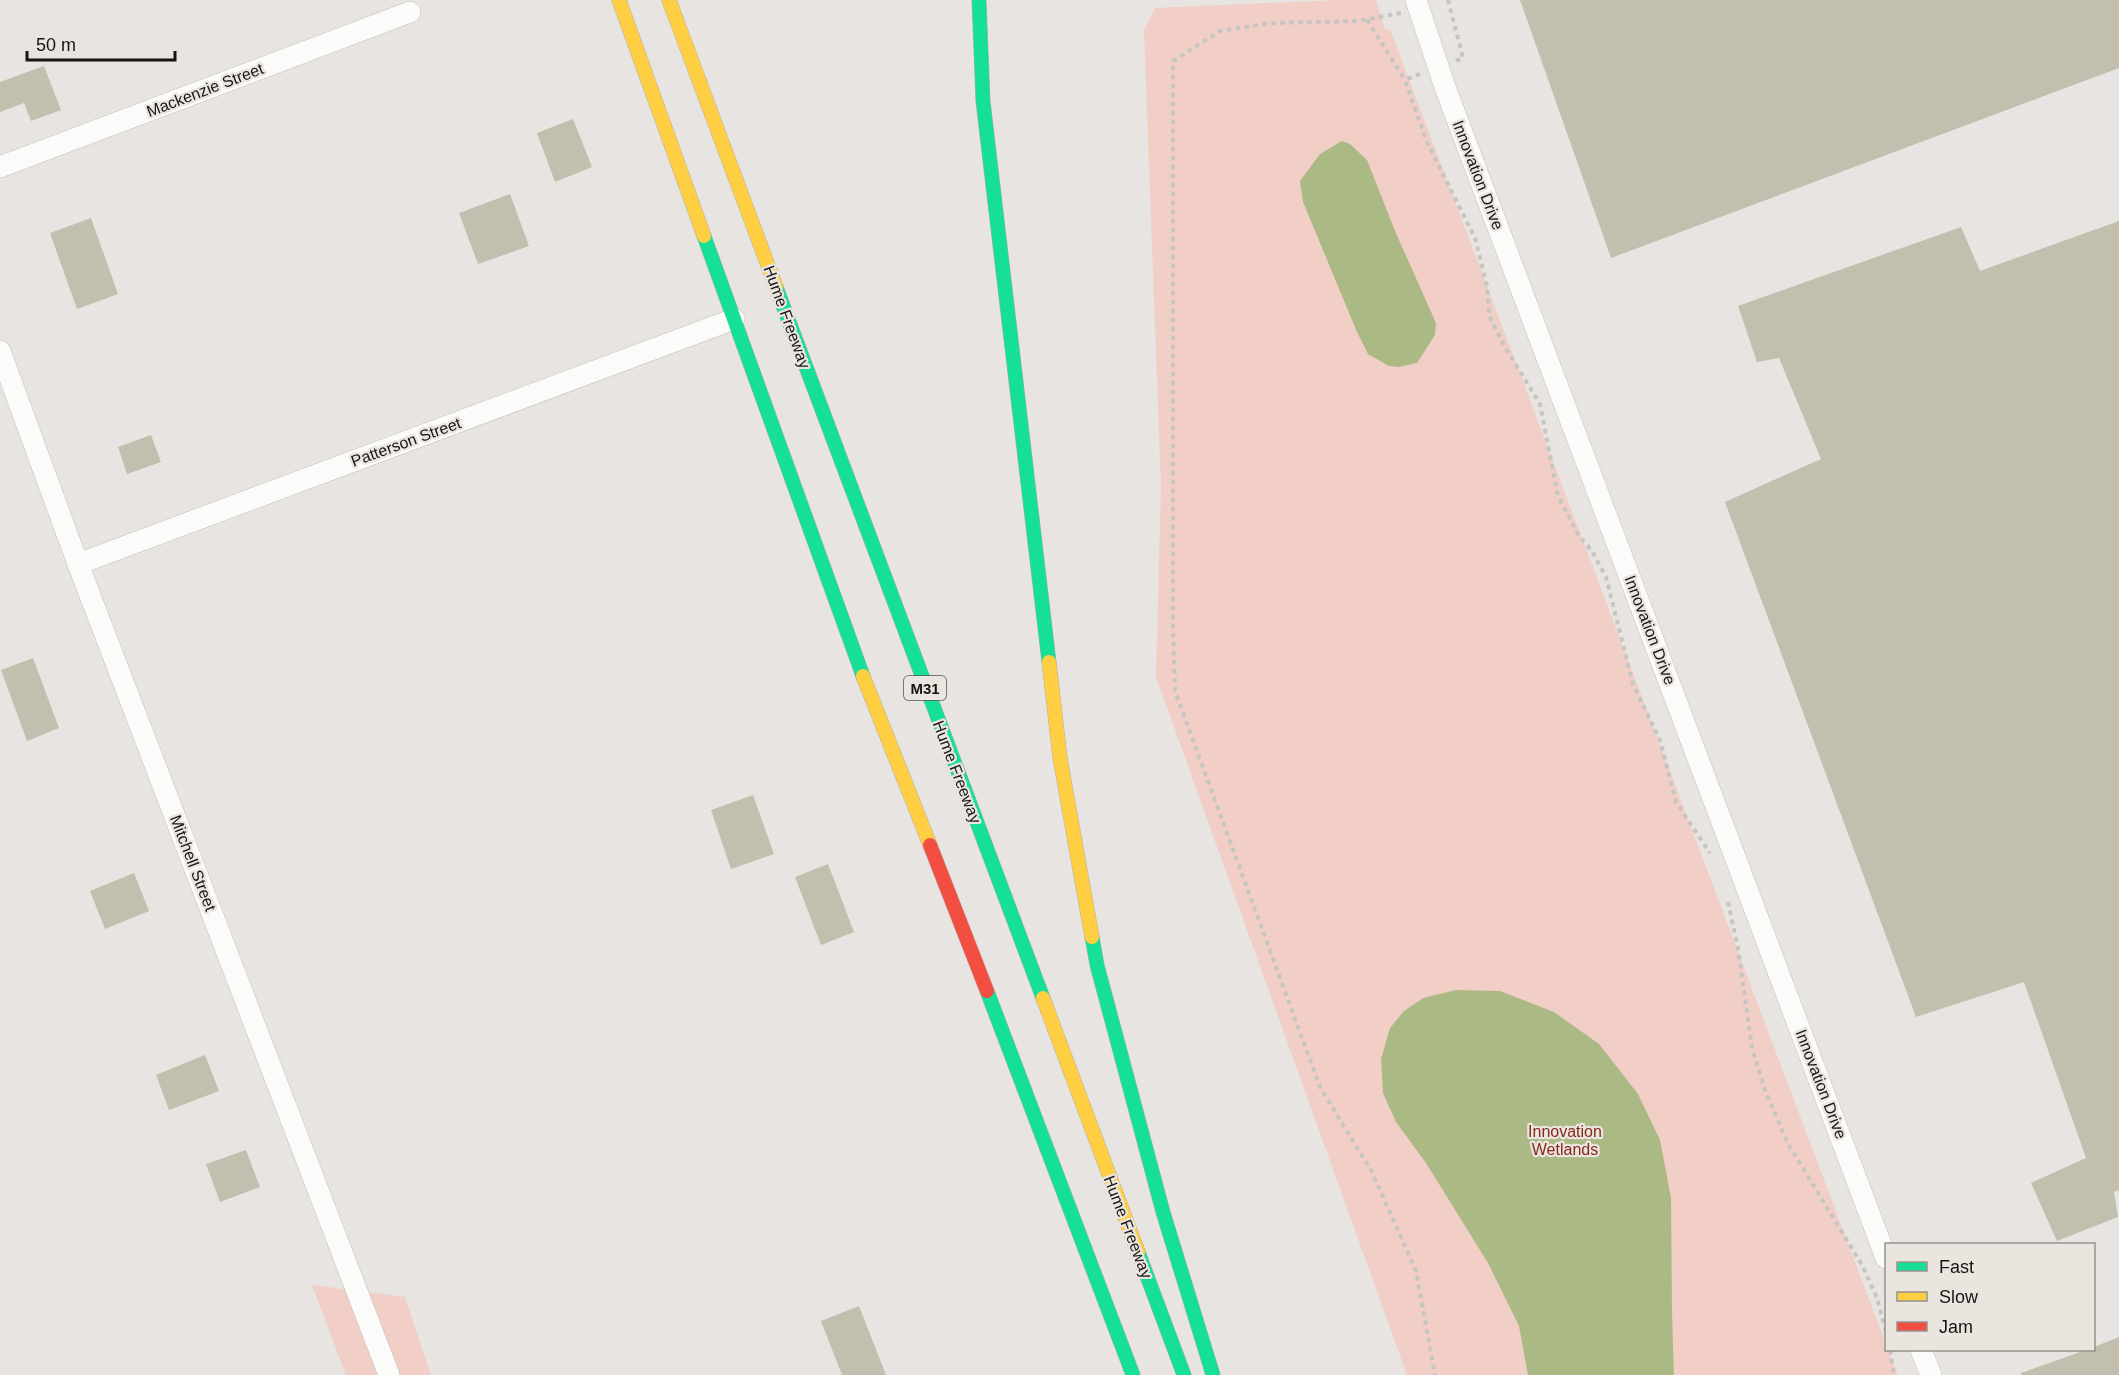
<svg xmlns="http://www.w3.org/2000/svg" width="2119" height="1375" font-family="Helvetica,sans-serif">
<rect width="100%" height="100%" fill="#e7e4e1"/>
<g fill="#f1cec6">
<path d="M1337,0H1376L1385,30L1390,29L1886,1344V1350H1888L1898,1375H1407L1156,677L1161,486L1144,30L1155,8Z"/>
<path d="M312,1285L405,1297L431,1375H346Z"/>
</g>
<g fill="#abb985">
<path d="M1342,141L1350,144L1367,160L1395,231L1436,323L1435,335L1417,363L1399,367L1389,366L1368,354L1357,332L1303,202L1300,181L1320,154Z"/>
<path d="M1456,990L1500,991L1554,1012L1599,1044L1638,1094L1660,1140L1671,1198L1672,1312L1674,1375H1528L1519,1326L1488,1263L1426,1163L1396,1122L1383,1093L1381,1059L1390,1028L1404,1011L1423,998Z"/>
</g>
<g fill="#c3bfae">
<path d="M1520,0H2119V68L1611,258Z"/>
<path d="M44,66L61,110L31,121L24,103L0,112V82Z"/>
<path d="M573,119L592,167L555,182L537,133Z"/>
<path d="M510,194L529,246L478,264L459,213Z"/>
<path d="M91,218L118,294L77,309L50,233Z"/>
<path d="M2119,221V1190L2114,1192L2118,1217L2057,1241L2031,1183L2086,1158L2024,982L1916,1017L1725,502L1821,459L1779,358L1757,362L1738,306L1961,227L1980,271Z"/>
<path d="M151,435L161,462L127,474L118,447Z"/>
<path d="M33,658L59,728L27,741L1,670Z"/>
<path d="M753,795L774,854L731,869L711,810Z"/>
<path d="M828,864L854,932L821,945L795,877Z"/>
<path d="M134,873L149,911L105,929L90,891Z"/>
<path d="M205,1055L219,1091L169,1110L156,1075Z"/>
<path d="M246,1150L260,1187L220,1202L206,1164Z"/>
<path d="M859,1306L886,1375H842L821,1321Z"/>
<path d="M2119,1337V1375H2021V1373L2086,1350H2094V1347Z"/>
</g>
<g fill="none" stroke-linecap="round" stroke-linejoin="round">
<defs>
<g id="street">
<path d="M1416,0L1445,87L1886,1258"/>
<path d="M0,167L410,12"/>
<path d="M0,351L78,564L389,1375"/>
<path d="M78,564L734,319"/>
<path d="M1921,1350L1931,1375"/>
</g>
<g id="fast">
<path d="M979,0L983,101L1049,662"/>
<path d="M704,236L863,676"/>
<path d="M776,287L1043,998"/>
<path d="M1092,937L1097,965L1163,1212L1213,1375"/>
<path d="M987,991L1133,1375"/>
<path d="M1138,1252L1184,1375"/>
</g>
<g id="slow">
<path d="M619,0L704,236"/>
<path d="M669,0L776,287"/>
<path d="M1049,662L1060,758L1092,937"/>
<path d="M863,676L930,845"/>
<path d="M1043,998L1138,1252"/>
</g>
<path id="jam" d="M930,845L987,991"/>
</defs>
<use href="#street" stroke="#c2c0be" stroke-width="22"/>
<use href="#fast" stroke="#b8aea7" stroke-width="15"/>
<use href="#slow" stroke="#b8aea7" stroke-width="15"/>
<use href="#jam" stroke="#b8aea7" stroke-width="15"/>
<g stroke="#c5c5c3" stroke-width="4" stroke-dasharray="4.5 4.5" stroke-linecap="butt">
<path d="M1448,0L1463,58L1455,61"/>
<path d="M1401,13L1358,21L1272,23L1220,31L1173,61V628L1175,691L1320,1087L1372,1172L1416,1271L1435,1375"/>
<path d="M1367,20L1405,80"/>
<path d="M1420,74L1405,80L1426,140L1475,238L1487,286L1489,316L1505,347L1540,404L1558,496L1579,536L1592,551L1606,577L1633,684L1660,740L1676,802L1710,853"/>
<path d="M1728,902L1738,948L1752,1048L1765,1090L1788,1144L1862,1265L1877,1298L1886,1332"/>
<path d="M1890,1350L1894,1375"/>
</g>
<use href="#street" stroke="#fbfbfa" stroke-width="21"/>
<use href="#fast" stroke="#16e098" stroke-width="14"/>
<use href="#slow" stroke="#ffcf43" stroke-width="14"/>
<use href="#jam" stroke="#f24e42" stroke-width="14"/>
</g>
<g text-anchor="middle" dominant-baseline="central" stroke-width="4.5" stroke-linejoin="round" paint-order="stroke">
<rect fill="#eae5de" stroke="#565350" stroke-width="1.5" x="904" y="676" width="42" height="24" rx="4.5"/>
<g font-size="15" font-weight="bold" fill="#171513">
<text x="925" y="688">M31</text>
</g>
<g font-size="16" fill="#171513" stroke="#eae5de">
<text transform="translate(205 90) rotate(-21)">Mackenzie Street</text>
<text transform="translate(1478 175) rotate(69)">Innovation Drive</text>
<text transform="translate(787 317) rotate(70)">Hume Freeway</text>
<text transform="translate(406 442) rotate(-20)">Patterson Street</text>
<text transform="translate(1650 630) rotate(69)">Innovation Drive</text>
<text transform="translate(957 772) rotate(69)">Hume Freeway</text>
<text transform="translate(193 863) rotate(69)">Mitchell Street</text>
<text transform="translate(1821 1084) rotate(69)">Innovation Drive</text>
<text transform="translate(1128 1227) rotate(69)">Hume Freeway</text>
</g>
<g font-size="16" fill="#87281b" stroke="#eae5de">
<text x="1565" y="1131">Innovation<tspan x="1565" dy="18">Wetlands</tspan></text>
</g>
</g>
<rect x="1885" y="1243" width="210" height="108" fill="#eae5de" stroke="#96928d" stroke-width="1.5"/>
<rect x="1897" y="1262" width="30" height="9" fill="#16e098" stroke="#96928d" stroke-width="1.5"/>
<text x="1939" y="1273" font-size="18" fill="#171513">Fast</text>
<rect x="1897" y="1292" width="30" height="9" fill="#ffcf43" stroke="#96928d" stroke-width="1.5"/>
<text x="1939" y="1303" font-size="18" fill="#171513">Slow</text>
<rect x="1897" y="1322" width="30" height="9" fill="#f24e42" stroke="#96928d" stroke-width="1.5"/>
<text x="1939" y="1333" font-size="18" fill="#171513">Jam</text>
<path d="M27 51v9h148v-9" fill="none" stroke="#171513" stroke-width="3"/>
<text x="36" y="51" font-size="18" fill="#171513" stroke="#eae5de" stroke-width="4.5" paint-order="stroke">50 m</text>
</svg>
